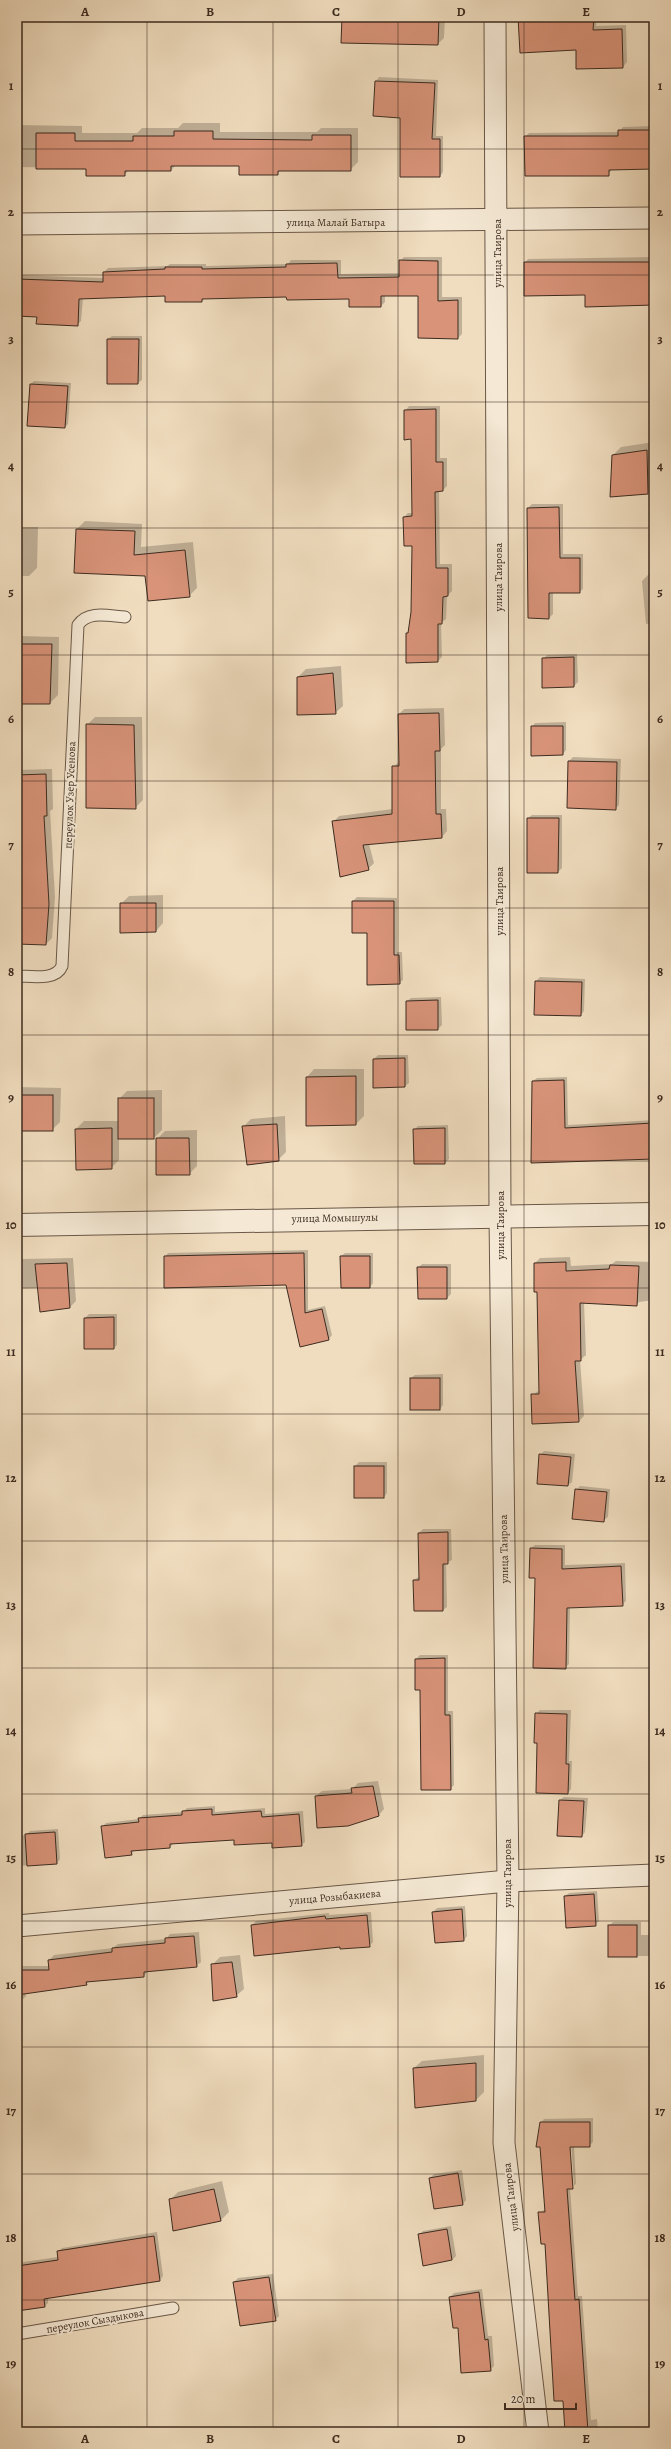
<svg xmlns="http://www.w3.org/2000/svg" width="671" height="2449" font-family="Alegreya,serif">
<rect width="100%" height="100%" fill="#f0ddbf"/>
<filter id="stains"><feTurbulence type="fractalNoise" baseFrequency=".005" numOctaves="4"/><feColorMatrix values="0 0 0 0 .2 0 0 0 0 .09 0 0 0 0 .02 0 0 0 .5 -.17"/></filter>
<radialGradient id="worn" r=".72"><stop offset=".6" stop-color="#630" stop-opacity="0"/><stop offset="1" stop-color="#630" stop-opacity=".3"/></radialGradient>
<g fill="#0003" fill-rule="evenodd">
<path d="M343,17H445L444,38L438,44Z"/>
<path d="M519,17H597L596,26L626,25L627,62L623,67L577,49Z"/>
<path d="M379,77L438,80L436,136H443V172L440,176L401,117L374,115L376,81Z"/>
<path d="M183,123H220V132H317L321,128H358V162L350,170H281L277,174L240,166L176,165L171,170H129L124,175L87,168L17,167V125L82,126V133H137L142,128H178Z"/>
<path d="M654,126V168L612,169L608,175L525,137L529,133L619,132L623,127Z"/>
<path d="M404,257H442V297H462V334L458,338L419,295H385V302L381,306L350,298L287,296L205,298L202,301L166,295L83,298L81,321L77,325L38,316L17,315V275L104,278V272L108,268L167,266L170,264H206V266L288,264L291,260H341V274L400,273V261Z"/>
<path d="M654,257V304L619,303L616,306H586V294L525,263L528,259Z"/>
<path d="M112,336H142V380L138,383L108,339Z"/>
<path d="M34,381L71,383L68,424L65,427L31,384Z"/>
<path d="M409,406H440V458H447V486L443,490L439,491L440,564H452V591L447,596L446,619L441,623L442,657L438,661L407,634L409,631L412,612L413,545L404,517L408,513H413L412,438L405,411Z"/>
<path d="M654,442V487L648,493L613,455L621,447Z"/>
<path d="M532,504H563V554H583V589L579,592H553V614L549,618L528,508Z"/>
<path d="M85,521L142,524L141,547L193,542L197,588L189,596L146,575L77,529Z"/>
<path d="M17,527H38L37,568L29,576H17Z"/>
<path d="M650,573H654V623L646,624L642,581Z"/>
<path d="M17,636L59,637L58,695L50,703H17Z"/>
<path d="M577,654L578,682L574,686L543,659L547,655Z"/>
<path d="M341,666L343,706L335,713L298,677L306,669Z"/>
<path d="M444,708L445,745L441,749V809H446L447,831L442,837L369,844L374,863L368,869L333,822L339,816L393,809V767L400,761L399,714L404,709Z"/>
<path d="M95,717H142L143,800L135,808L87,725Z"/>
<path d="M566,722V750L563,754L532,727L535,723Z"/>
<path d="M573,757L621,759L619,805L615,809L569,761Z"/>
<path d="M52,769L53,809L50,811L55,897L52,938L46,944L17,943V770Z"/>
<path d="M532,815H562V868L558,872L528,818Z"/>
<path d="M163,895V923L156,931L121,904L129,896Z"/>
<path d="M357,897L397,898V952H402L403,980L399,983L368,932L353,901Z"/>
<path d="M540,977L585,979L584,1011L581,1015L536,981Z"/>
<path d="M441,997L442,1025L438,1029H407V1001L411,998Z"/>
<path d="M378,1055H408L409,1083L405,1086L374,1059Z"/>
<path d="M314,1069H364V1116L356,1124L307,1125V1077Z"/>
<path d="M567,1077L568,1125L654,1120V1157L532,1162L533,1081L537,1078Z"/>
<path d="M17,1087L61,1088L60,1122L52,1130H17Z"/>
<path d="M162,1090V1130L154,1138H119V1160L111,1168L77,1169L76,1129L84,1121H119V1099L127,1091Z"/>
<path d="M285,1116L286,1152L278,1160L243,1127L251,1119Z"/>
<path d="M448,1125L449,1159L445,1163L414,1130L418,1126Z"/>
<path d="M197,1130V1166L189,1174L157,1139L165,1131Z"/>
<path d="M308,1250V1310L325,1306L332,1335L329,1339L301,1345L287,1284L165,1257L168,1253Z"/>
<path d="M17,1252H21L22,1259L73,1258L76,1301L70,1307L41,1311L38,1288L17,1289Z"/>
<path d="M345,1253H373V1283L370,1287L341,1256Z"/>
<path d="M570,1257L571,1266L612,1264L616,1261L654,1262V1300L639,1302L636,1305L584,1303L586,1355L580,1360L584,1416L579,1421L532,1395L540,1390L538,1291L535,1263L540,1258Z"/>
<path d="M422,1264H451V1294L447,1298H419L418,1268Z"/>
<path d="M89,1314H117V1345L114,1348L85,1318Z"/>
<path d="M443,1374V1405L440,1409L411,1378L415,1375Z"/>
<path d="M544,1451L575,1454L572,1482L568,1485L540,1455Z"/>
<path d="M359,1462H387V1493L384,1497L355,1466Z"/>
<path d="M580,1486L610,1489L608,1517L604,1520L576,1490Z"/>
<path d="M423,1529H451L452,1560L446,1563L447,1607L443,1610L414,1580L420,1576L419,1533Z"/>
<path d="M535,1545H565V1565L625,1563L626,1601L622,1605L570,1607L569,1664L565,1668L536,1577L531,1548Z"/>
<path d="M420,1655H448V1711H453L454,1785L450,1789L421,1689H416V1659Z"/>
<path d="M540,1710H571L569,1761H572L571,1789L568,1793L538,1742L536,1714Z"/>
<path d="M378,1781L384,1809L379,1815L316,1796L322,1791L352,1789L358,1783Z"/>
<path d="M564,1797L588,1798L585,1832L582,1836L560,1800Z"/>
<path d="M215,1806V1812L265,1808V1814L303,1811L305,1842L301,1845L235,1838L173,1844L170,1847L135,1850L131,1854L102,1827L106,1823L139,1819L143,1815L183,1812L187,1808Z"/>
<path d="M58,1829L60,1859L57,1863L17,1866V1836L26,1835L30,1831Z"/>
<path d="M597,1891L599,1921L595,1925L565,1896L569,1893Z"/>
<path d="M465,1906L467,1936L464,1940L433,1912L437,1908Z"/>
<path d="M371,1912L373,1942L369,1946H341L252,1925L256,1921L329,1913V1915Z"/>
<path d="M613,1922H641V1935H654V1956H609V1926Z"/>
<path d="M199,1932L201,1962L196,1966L148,1971L144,1976L89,1981L86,1984L26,1993V1996L21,2001H17V1966H50L49,1960L54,1955L113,1948L118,1944L166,1939L170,1934Z"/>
<path d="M240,1955L244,1989L236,1996L212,1965L220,1957Z"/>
<path d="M484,2055V2092L476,2100L414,2068L422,2061Z"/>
<path d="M593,2118V2142L589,2146H574L576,2184L570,2188L578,2296H582L591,2420L597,2419L598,2432H566L546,2243L539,2213L546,2209L541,2123L544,2119ZM569,2142H571L574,2186H572Z"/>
<path d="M462,2170L466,2200L463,2204L430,2178L434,2174Z"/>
<path d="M222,2181L229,2212L221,2220L170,2200L178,2192Z"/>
<path d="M451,2226L456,2256L452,2260L424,2264L419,2235L423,2231Z"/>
<path d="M157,2232L163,2276L160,2280L48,2298V2303L44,2307L17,2310V2263L58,2257V2252L62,2248Z"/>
<path d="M273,2274L279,2316L275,2320L234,2282L238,2278Z"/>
<path d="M482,2289L488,2336H492L494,2366L490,2370L459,2327L450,2297L454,2293Z"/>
</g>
<g fill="#d89379" stroke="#3d2b20">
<path d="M342,17H439L438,45L341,43Z"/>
<path d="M518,17H594L593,30L622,29L623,68L576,69V50L520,53Z"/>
<path d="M375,81L435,83L432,139H440V177H400V118L373,116Z"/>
<path d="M618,130H653L654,169L609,170V176H525L524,136H618Z"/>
<path d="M174,131H213V139L312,140V135H351V171H278V175H239V166H171V171H125V176H86V169H36V133H75V141H133V136H174Z"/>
<path d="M399,260L438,261V301L458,300V339L418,338V296H381V307H349V299L287,300L286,297L202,299V302H165V296L79,299L78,326L36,324L37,317L17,316V279L103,282V272L165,269V267H202V269L286,267V264L337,263L338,278L399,277Z"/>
<path d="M524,262H654V305L585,307V295L524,296Z"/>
<path d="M107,339H139L138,384H107Z"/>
<path d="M30,384L68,386L65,428L27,426Z"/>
<path d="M436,409V462H443V491L435,492L436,568H448V596L443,597L442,624H438V662L406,663V633H408L411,612L412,546H404L403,517L412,516L411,439L404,440V410Z"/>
<path d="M647,450L648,494L610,497L612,455Z"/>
<path d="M559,507L560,558H580V593H549V619L528,618L527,508Z"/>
<path d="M76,529L135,531L134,555L185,550L190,597L148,601L145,576L74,573Z"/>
<path d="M17,644H52L50,704H17Z"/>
<path d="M574,657V687L542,688V658Z"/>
<path d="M333,673L336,714L297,715V677Z"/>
<path d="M439,713L440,751H435L436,814H441L442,838L363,845L369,870L340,877L332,821L392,814V766H399L398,714Z"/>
<path d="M86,724L134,725L136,809L86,808Z"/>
<path d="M531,726H563V755L531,756Z"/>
<path d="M568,761L617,762L616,810L567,808Z"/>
<path d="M46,774L47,816H44L49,904L46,945L17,944V775Z"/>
<path d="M527,818H559L558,873H527Z"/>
<path d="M352,901H394V955H399L400,984L367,985V933H352Z"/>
<path d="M120,903H156V932L120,933Z"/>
<path d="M535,981L582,982L581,1016L534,1015Z"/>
<path d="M438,1000V1030H406V1001Z"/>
<path d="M405,1058V1087L373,1088V1059Z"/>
<path d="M356,1076V1125L306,1126V1077Z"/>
<path d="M564,1080L565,1128L653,1123L654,1159L531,1163L532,1081Z"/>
<rect x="17" y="1095" width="36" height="36"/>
<rect x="118" y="1098" width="36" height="41"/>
<path d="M277,1124L279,1161L247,1165L242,1126Z"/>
<path d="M112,1128V1169L76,1170L75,1129Z"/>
<path d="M445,1128V1164H414L413,1129Z"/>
<path d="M156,1138H189L190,1175H156Z"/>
<path d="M304,1253L305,1313L322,1309L329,1340L300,1347L286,1285L164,1288V1256Z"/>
<path d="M340,1256H370V1288H341Z"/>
<path d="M566,1262V1271L609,1269L610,1265L639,1266L637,1306L580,1303L581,1361H575L579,1422L532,1424L531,1394H539L537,1292H534V1263Z"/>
<path d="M67,1263L70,1308L40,1312L35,1264Z"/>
<path d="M417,1267H447V1299H418Z"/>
<path d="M114,1317V1349H84V1318Z"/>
<rect x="410" y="1378" width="30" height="32"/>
<path d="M539,1454L571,1457L568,1486L537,1484Z"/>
<rect x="354" y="1466" width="30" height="32"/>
<path d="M575,1489L607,1492L604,1522L572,1519Z"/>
<path d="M448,1532V1564H443V1611H414L413,1580H419L418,1533Z"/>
<path d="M530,1548L562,1549V1569L621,1566L623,1606L567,1608L566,1669L533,1668L535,1578H529Z"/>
<path d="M445,1658V1715H450L451,1790H421L420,1690H415V1659Z"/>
<path d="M535,1713L567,1714L566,1764H569L568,1794L536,1793L537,1743H534Z"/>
<path d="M373,1786L379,1816L348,1826L317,1828L315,1796L352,1793L351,1788Z"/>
<path d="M559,1800L584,1801L582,1837L557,1836Z"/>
<path d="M212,1809V1815L261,1811L262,1817L299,1814L302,1846L272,1848V1843L234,1845V1840L170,1844V1848L131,1851L132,1855L105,1858L101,1826L139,1822L138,1818L182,1815V1811Z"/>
<path d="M55,1832L57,1864L27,1866L25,1834Z"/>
<path d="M594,1894L596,1926L566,1928L564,1896Z"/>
<path d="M462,1909L464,1941L435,1943L432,1912Z"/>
<path d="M367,1915L370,1947L340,1949V1947L254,1956L251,1925L325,1916L326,1919Z"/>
<rect x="608" y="1925" width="29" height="32"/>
<path d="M194,1936L197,1967L144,1972V1977L86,1982L87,1985L17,1995V1970H49L48,1960L112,1952V1948L165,1943V1938Z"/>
<path d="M232,1962L237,1997L213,2001L211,1964Z"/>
<path d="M476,2063V2101L415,2108L413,2068Z"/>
<path d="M540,2122H590V2147H570L573,2189H567L575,2300L579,2299L588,2432H565L563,2401H554L545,2244H541L538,2212H545L540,2147H536Z"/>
<path d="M458,2173L463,2205L434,2209L429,2178Z"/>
<path d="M214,2189L221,2221L173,2231L169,2199Z"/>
<path d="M447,2229L452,2260L423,2266L418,2234Z"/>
<path d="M154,2236L160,2281L44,2299L45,2307L17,2311V2266L58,2260L57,2251Z"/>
<path d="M269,2277L276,2321L240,2326L233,2282Z"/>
<path d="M479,2292L485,2340L488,2339L491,2371L461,2373L458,2328H453L449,2297Z"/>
</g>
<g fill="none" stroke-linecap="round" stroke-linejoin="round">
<defs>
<g id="service">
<path d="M17,976C31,976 56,981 62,966L78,625C88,610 109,616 125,617"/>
<path d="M17,2334L173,2308"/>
</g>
<g id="minor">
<path d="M495,17L500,1215L508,1881L504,2143L538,2432"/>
<path d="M17,224L654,218"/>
<path d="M17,1926L508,1881L654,1875"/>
</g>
<path id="tertiary" d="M17,1225L654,1214"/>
</defs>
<use href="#service" stroke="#6a5848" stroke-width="13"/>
<use href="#minor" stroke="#6a5848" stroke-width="23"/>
<use href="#tertiary" stroke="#6a5848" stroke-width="24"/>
<use href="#service" stroke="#f5e9d5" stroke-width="11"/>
<use href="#minor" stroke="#f5e9d5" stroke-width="21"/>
<use href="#tertiary" stroke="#f5e9d5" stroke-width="22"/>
</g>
<path fill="none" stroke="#3d2b20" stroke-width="1" stroke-opacity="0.55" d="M147,17V2432M273,17V2432M398,17V2432M524,17V2432M17,149H654M17,275H654M17,402H654M17,528H654M17,655H654M17,781H654M17,908H654M17,1035H654M17,1161H654M17,1288H654M17,1414H654M17,1541H654M17,1668H654M17,1794H654M17,1921H654M17,2047H654M17,2174H654M17,2300H654"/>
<g text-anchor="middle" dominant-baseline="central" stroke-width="4" stroke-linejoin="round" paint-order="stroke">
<g font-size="11" fill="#3d2b20" stroke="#f5e9d5">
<text x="336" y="222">улица Малай Батыра</text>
<text transform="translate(497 253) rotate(-90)">улица Таирова</text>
<text transform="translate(498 577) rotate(-90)">улица Таирова</text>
<text transform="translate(70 795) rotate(-88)">переулок Узер Усенова</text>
<text transform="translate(499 901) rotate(-90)">улица Таирова</text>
<text transform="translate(335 1218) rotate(-1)">улица Момышулы</text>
<text transform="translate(500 1225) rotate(-90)">улица Таирова</text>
<text transform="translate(504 1549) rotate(-91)">улица Таирова</text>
<text transform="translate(507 1873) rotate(-90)">улица Таирова</text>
<text transform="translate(335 1897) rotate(-5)">улица Розыбакиева</text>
<text transform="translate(511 2197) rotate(-97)">улица Таирова</text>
<text transform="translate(95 2321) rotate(-10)">переулок Сыздыкова</text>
</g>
</g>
<rect width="671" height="2449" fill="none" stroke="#f0ddbf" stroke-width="44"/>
<path d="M505 2403v6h71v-6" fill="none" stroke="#3d2b20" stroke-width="2"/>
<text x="511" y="2403" font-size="12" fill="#3d2b20" stroke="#f5e9d5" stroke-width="3" paint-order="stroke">20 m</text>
<rect x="22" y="22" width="627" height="2405" fill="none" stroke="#3d2b20" stroke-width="1.5"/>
<g font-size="13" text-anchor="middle" font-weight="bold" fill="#3d2b20">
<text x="85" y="16">A</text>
<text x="210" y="16">B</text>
<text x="336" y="16">C</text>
<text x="461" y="16">D</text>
<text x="586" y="16">E</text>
<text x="11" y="90">1</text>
<text x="660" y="90">1</text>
<text x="11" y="216">2</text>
<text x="660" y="216">2</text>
<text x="11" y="343">3</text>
<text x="660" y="343">3</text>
<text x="11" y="470">4</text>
<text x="660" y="470">4</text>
<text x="11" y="596">5</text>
<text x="660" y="596">5</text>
<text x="11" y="723">6</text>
<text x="660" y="723">6</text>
<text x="11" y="849">7</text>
<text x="660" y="849">7</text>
<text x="11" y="976">8</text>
<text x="660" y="976">8</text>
<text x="11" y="1102">9</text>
<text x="660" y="1102">9</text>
<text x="11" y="1229">10</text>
<text x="660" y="1229">10</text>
<text x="11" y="1356">11</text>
<text x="660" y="1356">11</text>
<text x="11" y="1482">12</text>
<text x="660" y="1482">12</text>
<text x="11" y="1609">13</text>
<text x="660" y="1609">13</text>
<text x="11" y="1735">14</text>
<text x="660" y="1735">14</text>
<text x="11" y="1862">15</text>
<text x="660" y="1862">15</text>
<text x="11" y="1989">16</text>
<text x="660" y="1989">16</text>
<text x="11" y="2115">17</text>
<text x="660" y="2115">17</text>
<text x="11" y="2242">18</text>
<text x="660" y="2242">18</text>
<text x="11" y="2368">19</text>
<text x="660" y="2368">19</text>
<text x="85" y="2443">A</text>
<text x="210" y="2443">B</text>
<text x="336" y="2443">C</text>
<text x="461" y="2443">D</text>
<text x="586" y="2443">E</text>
</g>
<rect width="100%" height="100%" filter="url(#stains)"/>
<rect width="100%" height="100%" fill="url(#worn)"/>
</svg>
